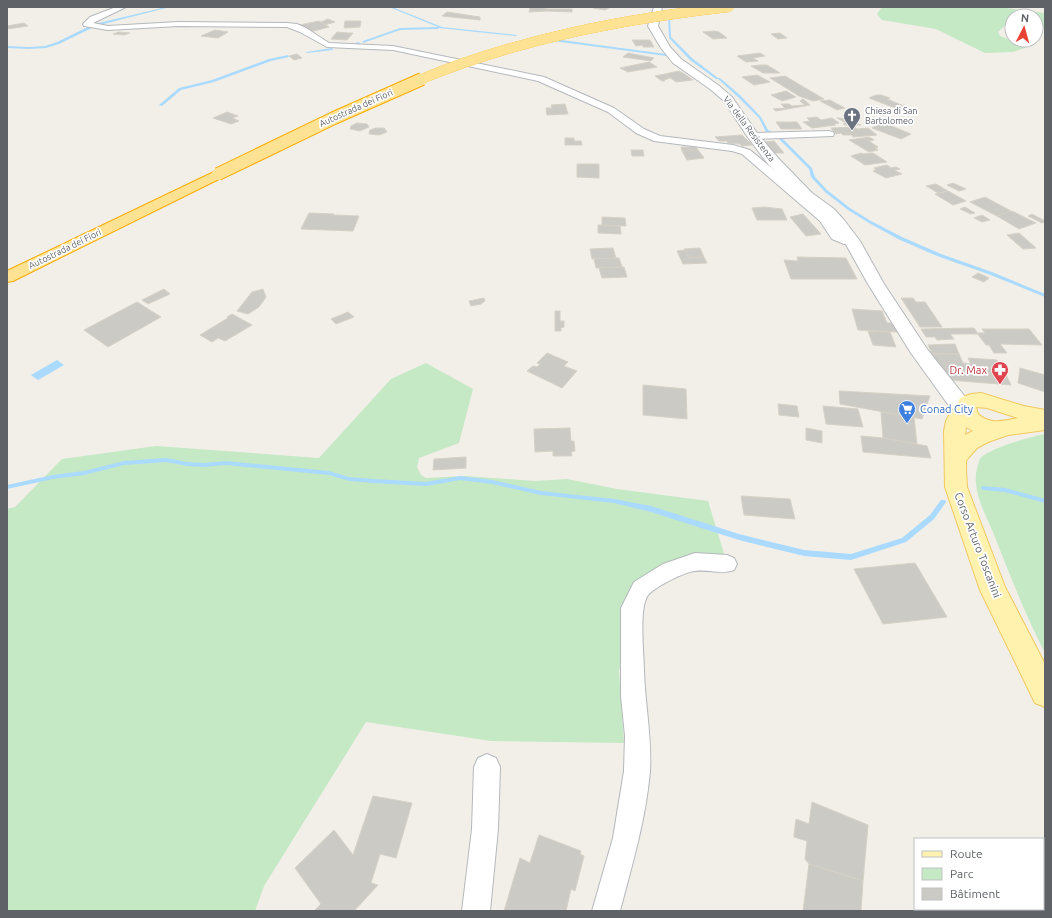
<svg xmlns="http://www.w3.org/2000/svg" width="1052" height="918" font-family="Ubuntu,sans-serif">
<rect width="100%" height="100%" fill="#f1efe8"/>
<g fill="#c5e8c5">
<path d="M882,7H998L1045,13V28L1036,27V16H1012V25L1007,24L998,32L1000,36L1028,47L1013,52L985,53L936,29L882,20L877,14Z"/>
<path d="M426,363L473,389L459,443L419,458L417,467L421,475L426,478L465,476L534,481L567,479L617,489L708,501L725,557L657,577L632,622L619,671L624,743L491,741L366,722L264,886L255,911H7V509L15,507L62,459L156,446L319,458L391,379Z"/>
<path d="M1045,434V653C1025,614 1009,573 993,532C987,518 977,500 976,483C975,476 977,466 980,459C986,449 1033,436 1045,434Z"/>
</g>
<path fill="#aadaff" d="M57,360L64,365L38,380L31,375Z"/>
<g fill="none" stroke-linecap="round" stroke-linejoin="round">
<g fill="#aadaff" fill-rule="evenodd">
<path d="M166,7H170L96,26L59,44L46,48L29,49L7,48V46L29,47L45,46L57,42L94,24Z"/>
<path d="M389,7H392L442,27L517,35L516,36L439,28L438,29L400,30L363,43V41L400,28L438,27Z"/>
<path d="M668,15L670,16L671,37L692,58L718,78H720L740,95L761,117L768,130L779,135L812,168L815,177L827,190L850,208L871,221L902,237L941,254L992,272L1045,294V297L988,274L937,256L898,239L869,223L848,210L825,192L811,177L809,169L777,137L766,132L759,118L738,97L718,79H716L690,60L669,38Z"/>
<path d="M554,39L666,54L667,55L666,56L553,41Z"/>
<path d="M359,42L360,44L347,47L346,46Z"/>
<path d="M332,48L333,50L307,53L306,52Z"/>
<path d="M288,55L289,57L271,61L214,82L181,90L162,106L159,105L179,88L212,80L269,59Z"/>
<path d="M166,458L187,462L204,463L226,461L329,471L349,477L373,479L426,482L460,476L492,480L541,491L614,499L651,506L739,534L804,550L851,554L902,538L930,515L941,500H945L946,502L934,519L906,542L851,560L804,556L739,540L651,512L614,503L541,495L492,484L460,480L426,486L373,483L349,481L329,475L226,465L204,467L187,466L166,462L124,465L84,475L53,479L7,489V485L53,475L84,471L124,461Z"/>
<path d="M982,486H984L1005,488L1045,499V503L1005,492L984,490H982L981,488Z"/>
</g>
</g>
<g fill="#cccac5" stroke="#d6d1c6">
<path d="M533,7H544L543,8L548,9L547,11L529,12L530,8Z"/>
<path d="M596,7H611L605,10L593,8Z"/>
<path d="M548,9H572V12L547,11Z"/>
<path d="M447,12L480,17V20L442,16Z"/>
<path d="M328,19L335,22L325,25L321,22Z"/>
<path d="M319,21L329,27L310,32L300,25Z"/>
<path d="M345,21H361L360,27L345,28L344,27Z"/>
<path d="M24,23L28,26L7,29V26Z"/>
<path d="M215,30L228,32L218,38L201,36Z"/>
<path d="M714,31L719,32L727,38L713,39L703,32Z"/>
<path d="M119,32L130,33L124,35L113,34Z"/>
<path d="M337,32L348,33H353L347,40L331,39Z"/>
<path d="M780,33L787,38L778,39L771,34Z"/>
<path d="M632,40H650L654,47H643L642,45L636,46Z"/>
<path d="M628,53L654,58L651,61L623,57Z"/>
<path d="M760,53L765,56L753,58L758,61L746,62L737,56Z"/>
<path d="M297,54L302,58L294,60L289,56Z"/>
<path d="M649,62L657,67L628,72L620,68Z"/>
<path d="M760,65H767L780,73H763L751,66Z"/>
<path d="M679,71L683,73L693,80L676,82L665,74Z"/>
<path d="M665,74L670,78L664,80L665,81H662L655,76Z"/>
<path d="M757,75L770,82L754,85L742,77Z"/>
<path d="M785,76L824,99L813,101L799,96L770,78Z"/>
<path d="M786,91L796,97L782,101L771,95Z"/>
<path d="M876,95H881L890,98L887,99L904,106L898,109L869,98Z"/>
<path d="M803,99L810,105L776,111L773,109L785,108L781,104H789L792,106L805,105L800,101Z"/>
<path d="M830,100L839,105L845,108L837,110L820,101Z"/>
<path d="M565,104L568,114L547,115L546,108H552L551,105Z"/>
<path d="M227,112L238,116L232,118L239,121L231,124L213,118Z"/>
<path d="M817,117L821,120L832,118L839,123L834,124L836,125L812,128L803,122L810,121L807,118Z"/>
<path d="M837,118H840L861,125H845L843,124L846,123Z"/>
<path d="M879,119L894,127L911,134L901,139L872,128L876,126L870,123Z"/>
<path d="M776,122H797L802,129H781Z"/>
<path d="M357,123L367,124L369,127L360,131L350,129L351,126Z"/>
<path d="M855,127L857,129L868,128L877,135L853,137L852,135H843L841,133L836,134L831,128Z"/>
<path d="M376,128H384L387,132L379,135L369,134L370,130Z"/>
<path d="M742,135L752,145L742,146L740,144L728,143L727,141H719L715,137Z"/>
<path d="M869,137L874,140L869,141L878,147L875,148L878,150L869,152L849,140Z"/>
<path d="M565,138H574V141H581L582,145H565Z"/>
<path d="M774,141L784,153H775L765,142Z"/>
<path d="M681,147H696L698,150L682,151Z"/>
<path d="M631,150H643L644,156H632Z"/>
<path d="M698,150L704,158L687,160L682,151Z"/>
<path d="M861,153L863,154L873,153L887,162L865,165L851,156Z"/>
<path d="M577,164H599V178L577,177Z"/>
<path d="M887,165L891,168L896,167L900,169L894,170L902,174L886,178L873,171L876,170L874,168Z"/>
<path d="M953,183L966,189L959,191L947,185Z"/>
<path d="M936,184L948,191L938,193L926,186Z"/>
<path d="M948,191L966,201L953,205L935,194Z"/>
<path d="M985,197L1011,211L997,216L970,202Z"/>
<path d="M764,207L782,209L787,220H757L752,208Z"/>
<path d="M965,207L975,213L971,214L960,209Z"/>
<path d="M1011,211L1014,212L1036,223L1019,229L997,216Z"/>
<path d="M309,213L334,214L333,215L359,216L353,231L301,229Z"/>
<path d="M803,214L821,234L806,236L790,217Z"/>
<path d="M1032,214L1045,221V222L1042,223L1028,216Z"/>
<path d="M982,215L990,220L982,222L974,218Z"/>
<path d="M602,217L625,218L626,226L602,225Z"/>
<path d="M598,225L620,226L621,234L598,233Z"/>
<path d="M1019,233L1036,248L1023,249L1007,235Z"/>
<path d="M613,248L616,258L592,259L590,249Z"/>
<path d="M700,248L704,257L689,258L684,249Z"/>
<path d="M685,250L689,258L704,257L707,263L683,264L677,251Z"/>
<path d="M797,257L846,258L857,279H791L784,260L798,261Z"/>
<path d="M619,258L622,267L596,268L594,259Z"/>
<path d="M624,267L627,277L602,278L599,268Z"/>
<path d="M978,273L987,277L989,278L984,282L972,277Z"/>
<path d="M164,289L170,294L148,304L142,300Z"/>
<path d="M263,289L266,297L259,307L248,314L237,311L252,292Z"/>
<path d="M484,298L485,301L481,304L471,306L469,301Z"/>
<path d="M901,298H913L916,302H925L942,327H920Z"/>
<path d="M137,302L161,317L108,347L84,330Z"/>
<path d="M852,309L882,311L887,323H894L897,332L858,330Z"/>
<path d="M555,311H560V321H564V327L561,328V331H555Z"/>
<path d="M348,312L354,317L336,324L331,319Z"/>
<path d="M232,314L252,325L225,341L218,338L212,342L200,335L228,318L227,317Z"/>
<path d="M974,328L978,334H950L954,339L937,340L935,337H926L921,329Z"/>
<path d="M982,329H1029L1042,345L1000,344L1007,353H994L989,345H986L977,333H985Z"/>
<path d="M868,331L890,332L896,347L873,345Z"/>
<path d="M955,344L959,354H932L928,345Z"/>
<path d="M547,353L568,362L564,366L577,371L562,388L527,371L533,366L537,367L540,364L537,363Z"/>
<path d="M932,354H959L963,363L971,364L968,358L997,360L1000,366H1002L1011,385L949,380Z"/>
<path d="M1020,368L1045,375V392L1018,383Z"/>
<path d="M643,385L686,389L687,419L643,415Z"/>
<path d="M839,391L930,396L922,419L840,404Z"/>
<path d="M778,404L797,406L799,417L779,415Z"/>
<path d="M823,406L858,409L863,427L826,424Z"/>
<path d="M881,412L914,417L917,444L883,438Z"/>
<path d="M570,428L571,441H574L575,451L571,452L572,456H553V451L535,452L534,429Z"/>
<path d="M806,428L822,431V443L806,440Z"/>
<path d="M861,436L883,438L927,446L931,458L863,452Z"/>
<path d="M466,457V468L433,470L434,459Z"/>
<path d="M741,496L790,499L795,519L744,515Z"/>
<path d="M915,563L947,617L883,624L854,569Z"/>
<path d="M373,796L412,803L396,858L380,854L371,883L378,885L354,911H314L321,904L295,868L334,830L353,855Z"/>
<path d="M812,802L868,825L863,881L809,864L805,859L807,841L794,837V835L796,819L809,824Z"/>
<path d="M539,835L581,851L580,854L584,856L575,891L571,889L566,911H504L520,858L530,863Z"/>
<path d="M809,864L863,881L861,911H803Z"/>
</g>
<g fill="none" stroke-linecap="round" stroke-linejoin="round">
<defs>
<g id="minor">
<path d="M116,7H126L93,23L108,26L178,22L287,23L297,24L306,28L329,43L393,46L544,77L614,108L644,129L660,136L733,145L750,150L828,215L842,233L847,237L857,238L858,241L857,244H844L832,239L820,221L742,154L732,151L654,141L636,133L608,112L538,81L393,50L327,47L300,32L287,27L178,26L108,30L84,26L83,24L90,17Z"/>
<path d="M829,131L833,132L834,134L833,136L753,139L748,136L753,133Z"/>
<path d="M695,553L727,555L734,558L737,564L734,570C721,575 709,569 695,571C684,572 657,586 649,594C638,605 644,655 644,671C645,704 652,738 650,771C646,819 632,865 620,911H592L613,838L624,771L625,736L621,696V608L634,582L663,564Z"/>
<path d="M487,754L496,758L500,767L498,829L490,911H462L472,829L474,767L478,758Z"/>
</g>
<path id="tertiary" d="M654,7H662L658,26L670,47L681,59L718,85L732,97L757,133L778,158L812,193L834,209L844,220L860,241L884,284L927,349L974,408L971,413L964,415L957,413L947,403L911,353L868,284L844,241L834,226L824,215L802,199L768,164L749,139L724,101L710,89L673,63L661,48L648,26Z"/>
<path id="primary" d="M981,393L1024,406L1045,410V430L1008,435L988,442L977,448L969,457L966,461V469L967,487L1005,587L1045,664V707L1035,703L980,590L945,487L944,431L946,421L952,410L955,409L960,398L971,394ZM976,407L987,408L1018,418C1002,421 991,425 978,414ZM966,427L973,431L965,435Z"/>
<path id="motorway" d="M218,170L223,171L225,174L223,177L13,281L7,282V271Z"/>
</defs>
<use href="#minor" stroke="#b5b8bc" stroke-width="2"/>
<use href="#tertiary" stroke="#b5b8bc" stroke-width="2"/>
<use href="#primary" stroke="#f2c960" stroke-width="2"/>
<use href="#motorway" stroke="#f9ab00" stroke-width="2"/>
<use href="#minor" fill="#fff" fill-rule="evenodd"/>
<use href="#tertiary" fill="#fff" fill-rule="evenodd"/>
<use href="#primary" fill="#fff2af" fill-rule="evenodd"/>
<use href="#motorway" fill="#fde293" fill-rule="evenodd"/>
<defs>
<path id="motorway-bridge-far1" d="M419,80C518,39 623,19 729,7"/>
<path id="motorway-bridge" d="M218,174L334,118L422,79"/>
</defs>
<use href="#motorway-bridge-far1" stroke="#f9ab00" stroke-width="10" stroke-linecap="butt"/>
<use href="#motorway-bridge" stroke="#f9ab00" stroke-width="14" stroke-linecap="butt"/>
<use href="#motorway-bridge-far1" stroke="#fde293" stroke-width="10"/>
<use href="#motorway-bridge" stroke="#fde293" stroke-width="12"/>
</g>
<defs>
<symbol id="church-pin" viewBox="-11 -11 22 30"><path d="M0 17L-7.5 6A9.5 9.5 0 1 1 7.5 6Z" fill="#6b7280" stroke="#fff"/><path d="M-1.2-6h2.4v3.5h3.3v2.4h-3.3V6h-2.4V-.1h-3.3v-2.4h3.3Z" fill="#fff"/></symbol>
<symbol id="pharmacy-pin" viewBox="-11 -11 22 30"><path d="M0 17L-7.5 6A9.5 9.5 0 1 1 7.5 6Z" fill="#e0444e" stroke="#fff"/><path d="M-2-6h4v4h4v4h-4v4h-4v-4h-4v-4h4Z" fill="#fff"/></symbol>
<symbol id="supermarket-pin" viewBox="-11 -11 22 30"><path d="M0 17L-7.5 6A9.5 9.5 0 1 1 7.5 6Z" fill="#3f7fe0" stroke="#fff"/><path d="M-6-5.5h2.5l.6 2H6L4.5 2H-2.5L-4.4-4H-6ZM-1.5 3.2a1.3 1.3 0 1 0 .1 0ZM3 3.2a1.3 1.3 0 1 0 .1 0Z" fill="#fff"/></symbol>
</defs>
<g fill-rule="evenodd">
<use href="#church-pin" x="842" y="106" width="20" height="27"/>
<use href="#pharmacy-pin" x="990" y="360" width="20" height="27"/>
<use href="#supermarket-pin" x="897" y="399" width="20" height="27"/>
</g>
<g text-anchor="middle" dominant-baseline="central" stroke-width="3.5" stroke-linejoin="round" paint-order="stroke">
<g font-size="9" fill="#5f6368" stroke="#fff">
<text transform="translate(356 108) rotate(-24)">Autostrada dei Fiori</text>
<text transform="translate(749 129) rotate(53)">Via della Resistenza</text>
<text transform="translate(65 249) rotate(-26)">Autostrada dei Fiori</text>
</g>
<g font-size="9" fill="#5b616d" stroke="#fff" text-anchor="start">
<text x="865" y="111">Chiesa di San<tspan x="865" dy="10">Bartolomeo</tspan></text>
</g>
<g font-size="11" fill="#be3a42" stroke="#fff" text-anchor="end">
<text x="987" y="370">Dr. Max</text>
</g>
<g font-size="11" fill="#366cbe" stroke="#fff" text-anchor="start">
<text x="920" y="409">Conad City</text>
</g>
<g font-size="11" fill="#5f6368" stroke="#fff">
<text transform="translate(978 545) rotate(69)">Corso Arturo Toscanini</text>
</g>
</g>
<rect width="1052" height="918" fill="none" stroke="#5f6368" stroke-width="16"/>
<rect x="914" y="838" width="130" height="72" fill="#ffffff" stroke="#bfc1c3"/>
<rect x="922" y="851" width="20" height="6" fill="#fff2af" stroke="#bfc1c3"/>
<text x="950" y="858" font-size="12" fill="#5f6368">Route</text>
<rect x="922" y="868" width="20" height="12" fill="#c5e8c5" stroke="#bfc1c3"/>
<text x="950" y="878" font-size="12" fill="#5f6368">Parc</text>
<rect x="922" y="888" width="20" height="12" fill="#cccac5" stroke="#bfc1c3"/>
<text x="950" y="898" font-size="12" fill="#5f6368">Bâtiment</text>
<g transform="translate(1024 28) rotate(6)"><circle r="19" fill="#ffffff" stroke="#bfc1c3"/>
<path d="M0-3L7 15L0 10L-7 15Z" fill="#ea4335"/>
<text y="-6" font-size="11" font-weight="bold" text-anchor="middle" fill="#5f6368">N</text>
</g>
</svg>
